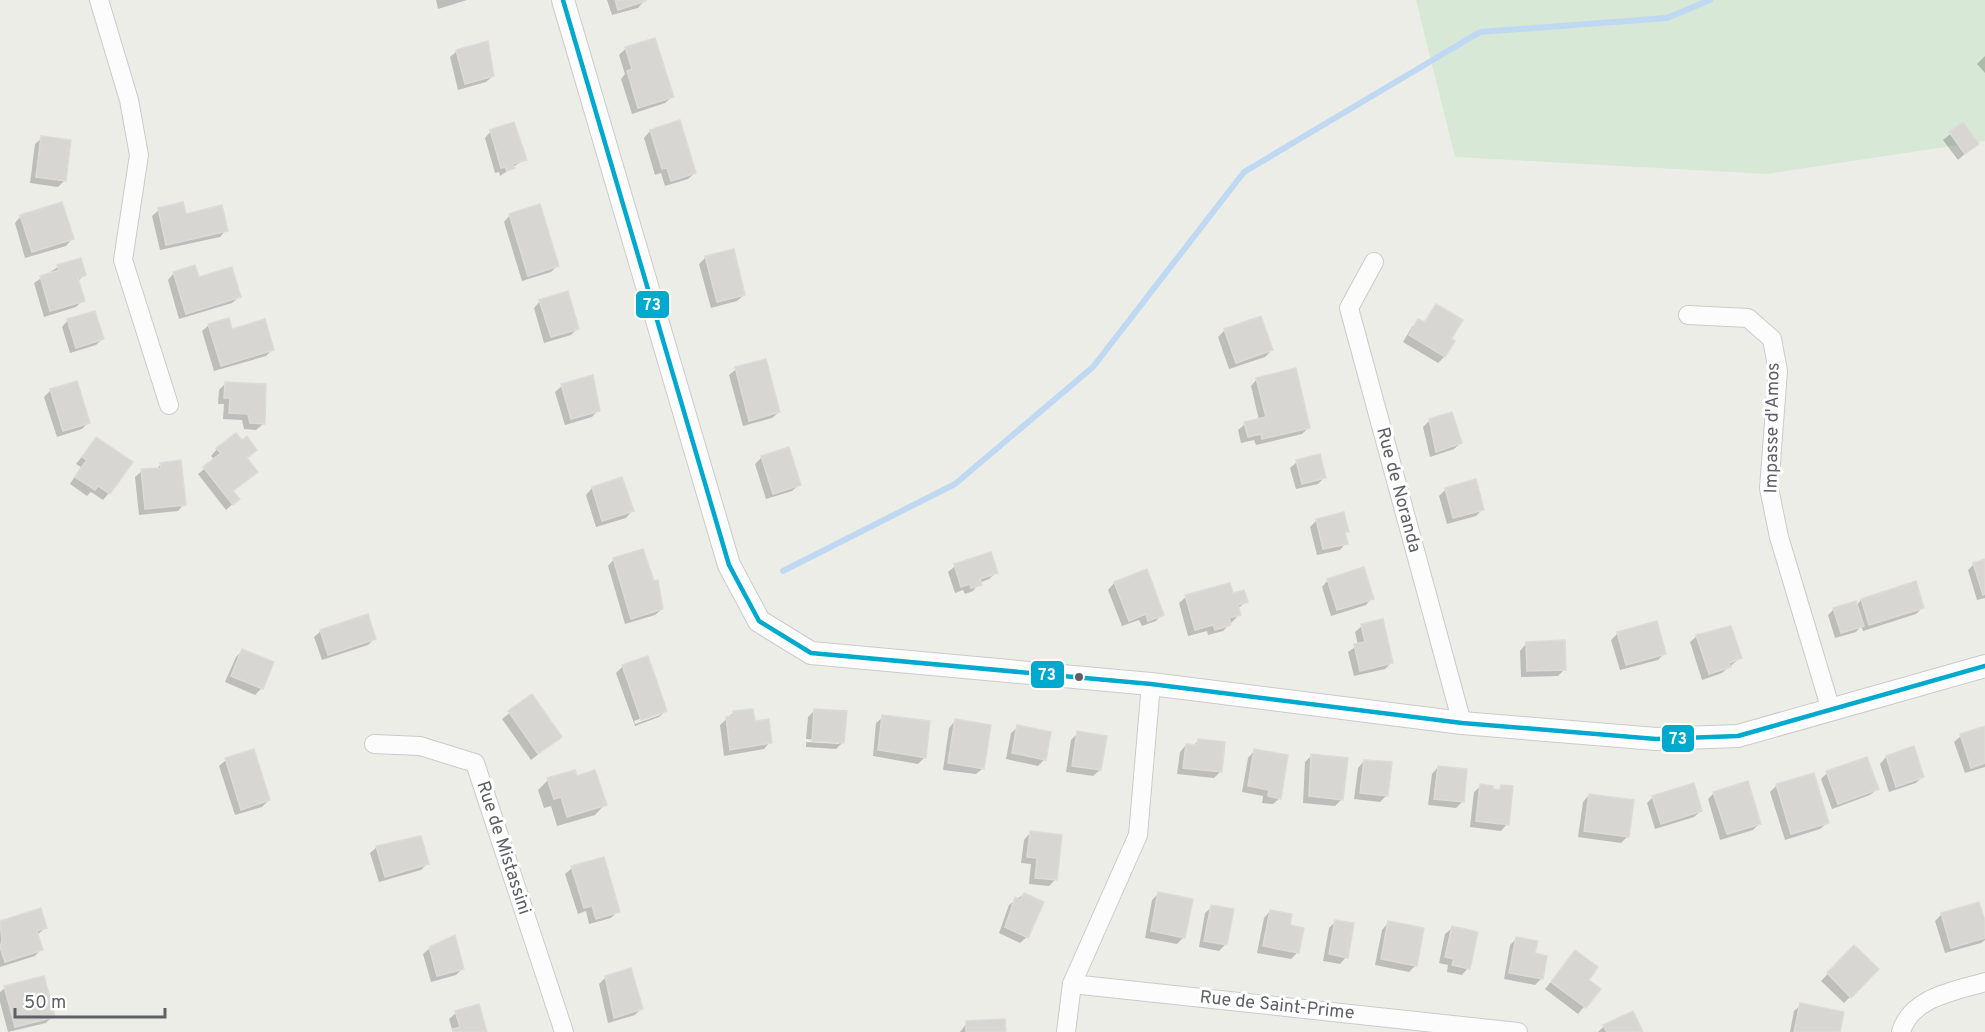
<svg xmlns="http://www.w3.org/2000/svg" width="1985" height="1032" font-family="Overpass,sans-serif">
<rect width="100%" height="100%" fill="#edede8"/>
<path fill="#d7e8d6" d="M1416,0H1985V141L1767,174L1455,157Z"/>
<g fill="#0003" fill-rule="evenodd">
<path d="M436,0H467L438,9Z"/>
<path d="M607,0H644V1L638,8L612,15Z"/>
<path d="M626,48L672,97L665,103L632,114L621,79L625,74L619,55Z"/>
<path d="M457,51L493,76L486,82L458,90L450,57Z"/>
<path d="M1985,56V73L1977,64Z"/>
<path d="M1963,124L1977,143L1958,160L1943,140Z"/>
<path d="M491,131L525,159L500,176L499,172L495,173L485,138Z"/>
<path d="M650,131L695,173L688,179L665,186L661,173L655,175L644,138Z"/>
<path d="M42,138L64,181L58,187L30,183L35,144Z"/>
<path d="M159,210L185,216L226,230L220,237L160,250L152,216Z"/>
<path d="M510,215L557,266L551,272L522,281L504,222Z"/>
<path d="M21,216L72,239L66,246L25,258L15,223Z"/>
<path d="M706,257L744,295L737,301L711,308L699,264Z"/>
<path d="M58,267L84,275L77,282L83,300L76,307L44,317L34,283Z"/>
<path d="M174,273L198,279L239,297L232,303L179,319L168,280Z"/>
<path d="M540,301L577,329L571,335L544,343L534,308Z"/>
<path d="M1436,306L1449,339L1444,357L1438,363L1403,342L1412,327L1419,321L1423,323Z"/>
<path d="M68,320L102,339L96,345L70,353L62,327Z"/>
<path d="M209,325L231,331L273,349L266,356L214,371L202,331Z"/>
<path d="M1225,330L1272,350L1265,357L1229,369L1218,337Z"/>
<path d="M736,369L779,412L772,418L743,426L729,375Z"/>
<path d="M1257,379L1309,427L1302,434L1256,445L1254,440L1241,443L1238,430L1245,424L1259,420L1251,386Z"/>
<path d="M226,383L263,424L256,430L244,429L242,420L223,419L224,404H218L219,390Z"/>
<path d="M562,386L598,410L592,417L565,425L555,392Z"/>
<path d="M51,390L88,423L82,429L57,437L44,397Z"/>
<path d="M1430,420L1461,443L1454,449L1430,457L1423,427Z"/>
<path d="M96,439L109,493L103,500L91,492L87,496L70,484L81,467L76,464Z"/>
<path d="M217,449L246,458L232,492L238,499L226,510L198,474L215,460L211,456Z"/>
<path d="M762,457L799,485L792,491L766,499L755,464Z"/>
<path d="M1297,462L1325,477L1318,484L1296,489L1290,468Z"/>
<path d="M161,464L184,504L178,511L139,515L135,477L142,471L156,470Z"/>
<path d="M592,488L632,511L626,518L596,527L586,495Z"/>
<path d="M1446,489L1482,510L1476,516L1447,524L1439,496Z"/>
<path d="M1317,520L1347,531L1344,534L1346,543L1340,550L1317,555L1310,527Z"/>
<path d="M614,559L662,609L655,615L625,624L608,566Z"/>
<path d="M1985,561V598L1977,600L1968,570L1974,564Z"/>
<path d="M955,566L996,573L989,579L979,583L973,591L965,594L963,590L955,593L948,572Z"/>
<path d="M1146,571L1162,614L1156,621L1142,626L1139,620L1122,626L1108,590L1114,583Z"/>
<path d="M1328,580L1372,598L1366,605L1331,616L1322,587Z"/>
<path d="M1232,595L1246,602L1237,609L1239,615L1223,631L1208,635L1207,631L1188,636L1179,603L1186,597Z"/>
<path d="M1861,600L1923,607L1916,614L1863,631L1861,626L1856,632L1835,638L1828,615L1834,609L1856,606Z"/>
<path d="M1362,626L1392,662L1385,669L1354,676L1348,652L1358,645L1355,632Z"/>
<path d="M321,631L374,639L368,645L322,660L314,637Z"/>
<path d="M1618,633L1664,654L1658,660L1620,670L1611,640Z"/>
<path d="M1697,636L1740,658L1722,673L1702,680L1690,642Z"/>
<path d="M1526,644L1565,669L1558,676L1521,677L1520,651Z"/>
<path d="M242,651L262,688L255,695L225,682L236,657Z"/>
<path d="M623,666L665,711L659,717L635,726L616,673ZM660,712V715L635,724L634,721Z"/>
<path d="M531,696L560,737L531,760L502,719Z"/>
<path d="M815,710L843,742L836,749L806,747V742L839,744V741L806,739L808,717Z"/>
<path d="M733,713L754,723L770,742L764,749L724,756L720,725Z"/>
<path d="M883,717L925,757L918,764L873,756L876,723Z"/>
<path d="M955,721L983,768L976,774L943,770L949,728Z"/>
<path d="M1018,727L1045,759L1038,766L1006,759L1011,733Z"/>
<path d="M1985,728V767L1965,773L1954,742L1961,736Z"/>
<path d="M1078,733L1100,770L1093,776L1066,772L1071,740Z"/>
<path d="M1198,741L1221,771L1214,778L1177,774L1180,752L1186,745L1193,746Z"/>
<path d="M1913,748L1923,776L1916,783L1889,792L1880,764L1886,757Z"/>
<path d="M1254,751L1280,798L1273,804L1262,803L1263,796L1242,792L1248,758Z"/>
<path d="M1311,756L1342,799L1335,806L1303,803L1305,762Z"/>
<path d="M226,760L269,800L262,807L235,815L219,766Z"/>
<path d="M1364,761L1387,795L1380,802L1354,799L1358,768Z"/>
<path d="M1438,767L1462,802L1456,808L1428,805L1432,774Z"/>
<path d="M1827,773L1877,789L1870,795L1832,809L1821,779Z"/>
<path d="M576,777L605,804L595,815L557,826L551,806L544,808L538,790L548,780Z"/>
<path d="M1777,785L1827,823L1820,829L1785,840L1770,792Z"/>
<path d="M1481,786L1497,791L1501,787L1507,824L1501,831L1470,827L1474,792Z"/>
<path d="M1714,793L1759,824L1753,830L1720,840L1708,799Z"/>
<path d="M1589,795L1628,836L1621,843L1578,837L1583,802Z"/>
<path d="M1653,797L1701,811L1694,817L1655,829L1647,803Z"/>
<path d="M1030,833L1056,879L1049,886L1029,884L1031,864L1021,863L1024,840Z"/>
<path d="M377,847L427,864L421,870L379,882L370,853Z"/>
<path d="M572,868L618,911L611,918L589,924L586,911L578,914L565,874Z"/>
<path d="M1024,894L1027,937L1020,943L999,933L1009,905Z"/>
<path d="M1158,894L1184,937L1177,944L1145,938L1152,900Z"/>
<path d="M1212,907L1226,944L1219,951L1199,947L1205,913Z"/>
<path d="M40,910L45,928L37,935L41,949L35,956L0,967V923Z"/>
<path d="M1270,911L1288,927L1298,952L1291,959L1257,953L1264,918Z"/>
<path d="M1942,914L1985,926V940L1981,943L1945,953L1935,921Z"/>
<path d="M1336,921L1346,957L1340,964L1323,961L1329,928Z"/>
<path d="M1388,923L1416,965L1409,972L1375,965L1382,930Z"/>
<path d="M1452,928L1468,968L1462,975L1447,972L1448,965L1439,963L1445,934Z"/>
<path d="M454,937L463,968L456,975L431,982L423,954L430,948Z"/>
<path d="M1517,938L1533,954L1542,978L1535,985L1504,979L1510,945Z"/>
<path d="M1854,947L1877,969L1844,1003L1821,981Z"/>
<path d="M1575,952L1587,980L1599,989L1578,1014L1545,989Z"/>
<path d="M606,977L641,1009L635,1015L608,1023L599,984Z"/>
<path d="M5,988L53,1016L46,1023L8,1032L0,1002V992Z"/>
<path d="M1801,1005L1839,1032H1790L1794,1011Z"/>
<path d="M456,1013L486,1032H453L449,1019Z"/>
<path d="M967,1023L1005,1032H960Z"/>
<path d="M1604,1026L1642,1032H1598Z"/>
</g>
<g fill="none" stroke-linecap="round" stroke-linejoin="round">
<path stroke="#c0d9f3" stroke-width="6" d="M783,571L955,484L1093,367L1244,172L1480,32L1667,18L1710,0"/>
</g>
<g fill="#d7d6d3" stroke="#dcdbd8" stroke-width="1.5">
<path d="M615,0H645L646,1L618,10Z"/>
<path d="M655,38L674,97L638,108L627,71L632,69L625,47Z"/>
<path d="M488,41L494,76L465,84L456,50Z"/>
<path d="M680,120L696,173L671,181L667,168L662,169L650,130Z"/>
<path d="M514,122L527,160L513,164L515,168L507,171L505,167L501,168L490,130Z"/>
<path d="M1963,122L1979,144L1965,154L1949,132Z"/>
<path d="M41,136L71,140L66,181L36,177Z"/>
<path d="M62,202L74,239L32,252L20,215Z"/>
<path d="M183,202L186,214L222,205L228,231L166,245L158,208Z"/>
<path d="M540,204L559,266L528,276L509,214Z"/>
<path d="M734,249L745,295L717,302L705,256Z"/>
<path d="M81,258L86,275L78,278L85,301L50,311L40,276L59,270L57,265Z"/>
<path d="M195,265L199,277L232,267L241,297L186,314L173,272Z"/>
<path d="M568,291L579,329L551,337L539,300Z"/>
<path d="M1436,304L1463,320L1451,339L1455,341L1445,357L1409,335L1418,319L1425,322Z"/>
<path d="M95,311L104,339L76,348L67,319Z"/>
<path d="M1261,316L1273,350L1236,363L1224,329Z"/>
<path d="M229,318L232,329L265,319L274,350L221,366L208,324Z"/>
<path d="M766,359L780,412L749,421L735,367Z"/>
<path d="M1296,368L1310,428L1262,439L1261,434L1248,437L1244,422L1266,417L1256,378Z"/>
<path d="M593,375L600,411L571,419L561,384Z"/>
<path d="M77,381L90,423L63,431L50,389Z"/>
<path d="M225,382L266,384L265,424L250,423L248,414L229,413L230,398H224Z"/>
<path d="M1452,412L1462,443L1436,452L1429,419Z"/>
<path d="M236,433L242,440L247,436L257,450L247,458L258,472L233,491L240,499L233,505L203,467L221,453L216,448Z"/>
<path d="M96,437L133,462L110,494L98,486L95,490L75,477L87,460L82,457Z"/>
<path d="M789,447L801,485L773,494L761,456Z"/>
<path d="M1320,454L1326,478L1302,484L1296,460Z"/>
<path d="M181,460L186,505L145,509L141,469L161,468L160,463Z"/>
<path d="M622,477L634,511L602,521L592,487Z"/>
<path d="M1476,479L1484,510L1453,518L1445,488Z"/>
<path d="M1344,512L1349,532H1345L1348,544L1323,549L1316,519Z"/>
<path d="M643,549L654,581L658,580L663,609L631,619L613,558Z"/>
<path d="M991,552L998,573L980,579L982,585L971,588L970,584L961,587L954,564Z"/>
<path d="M1985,559V594L1983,595L1973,563Z"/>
<path d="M1364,567L1374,599L1337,610L1327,579Z"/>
<path d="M1147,569L1164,615L1148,621L1146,614L1129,621L1114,582Z"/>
<path d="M1916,581L1924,608L1869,625L1861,599Z"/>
<path d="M1230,583L1233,593L1244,590L1248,602L1238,605L1241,615L1229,618L1231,625L1215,630L1213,625L1195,630L1185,595Z"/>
<path d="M1856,601L1864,626L1841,633L1833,608Z"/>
<path d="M368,614L376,639L328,655L320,630Z"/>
<path d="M1383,619L1393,663L1360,671L1354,644L1365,642L1361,624Z"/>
<path d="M1657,621L1666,654L1626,665L1617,632Z"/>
<path d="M1731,626L1742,658L1729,663L1731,667L1709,674L1696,635Z"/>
<path d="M1565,640L1566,670L1527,671L1526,642Z"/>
<path d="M242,649L274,662L263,689L231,676Z"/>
<path d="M648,656L667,711L641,720L622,665Z"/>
<path d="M532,694L562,737L538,754L508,711Z"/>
<path d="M753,709L755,721L769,719L772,743L730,750L726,717L733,716V711Z"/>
<path d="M814,709L847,711L844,743L812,741Z"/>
<path d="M882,715L930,721L926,758L878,750Z"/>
<path d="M955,719L991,725L984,769L948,763Z"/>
<path d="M1017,725L1051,732L1046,760L1012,753Z"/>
<path d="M1985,726V763L1971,768L1960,734Z"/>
<path d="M1077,731L1107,736L1101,770L1072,766Z"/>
<path d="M1198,739L1225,742L1222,772L1183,768L1186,744L1197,745Z"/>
<path d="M1914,746L1924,777L1896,787L1886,756Z"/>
<path d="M254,749L270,800L241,810L225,758Z"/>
<path d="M1254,749L1288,755L1281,799L1268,796L1269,790L1248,786Z"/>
<path d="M1311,754L1348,758L1343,800L1309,796Z"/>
<path d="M1867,757L1879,789L1838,804L1826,771Z"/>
<path d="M1364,760L1392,762L1388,796L1360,793Z"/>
<path d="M1438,766L1467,769L1464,802L1434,799Z"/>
<path d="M575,770L577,776L595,770L607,805L567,817L561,797L554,799L547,778Z"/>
<path d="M1814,773L1829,823L1791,834L1776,784Z"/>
<path d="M1748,781L1761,824L1727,834L1713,792Z"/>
<path d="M1694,783L1702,811L1661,824L1652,796Z"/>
<path d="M1480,784L1493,786V789L1500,790L1501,785L1513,786L1509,825L1476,821Z"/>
<path d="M1589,794L1634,800L1629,837L1584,831Z"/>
<path d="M1030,831L1062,835L1057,880L1035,878L1037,858L1027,857Z"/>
<path d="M421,836L429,864L385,877L376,846Z"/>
<path d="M604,857L620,912L596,919L592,906L584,908L571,866Z"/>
<path d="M1158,892L1193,899L1185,938L1151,931Z"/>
<path d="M1024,893L1044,902L1028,938L1005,927L1015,897L1020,900Z"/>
<path d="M1979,902L1985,921V938L1951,948L1941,913Z"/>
<path d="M1211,905L1234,909L1227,945L1204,941Z"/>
<path d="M41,908L47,928L37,931L43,950L5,962L0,947L2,941L0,921Z"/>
<path d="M1270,910L1292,914L1290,925L1304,928L1299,953L1263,946Z"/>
<path d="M1335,920L1354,923L1348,958L1329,954Z"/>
<path d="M1388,921L1424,928L1417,966L1381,959Z"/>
<path d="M1452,926L1478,932L1470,969L1452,965L1454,959L1445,957Z"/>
<path d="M455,935L464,969L437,976L429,947Z"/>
<path d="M1516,937L1538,941L1535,953L1547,956L1543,979L1509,973Z"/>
<path d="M1854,945L1879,969L1851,998L1827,973Z"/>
<path d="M1575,950L1598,967L1589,980L1601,989L1586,1008L1551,982Z"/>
<path d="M631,968L643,1009L614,1018L605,976Z"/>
<path d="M44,976L55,1017L15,1027L4,986Z"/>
<path d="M1800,1003L1844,1012L1840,1032H1794Z"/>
<path d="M479,1004L487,1032H454L453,1029L460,1027L455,1011Z"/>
<path d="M1633,1011L1643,1032H1607L1603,1025Z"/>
<path d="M1005,1019L1006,1032H966V1021Z"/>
</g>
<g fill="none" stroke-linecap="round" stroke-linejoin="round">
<defs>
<g id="minor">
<path d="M99,0L129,100L139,155L123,260L169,405"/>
<path d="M1374,262L1349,308L1462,723"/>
<path d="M1688,315L1748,318L1772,339L1778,371L1769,488L1779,537L1831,710"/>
<path d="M374,744L420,746L475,763L564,1032"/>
<path d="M1072,984L1518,1032"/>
<path d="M1066,1032L1072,984L1138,835L1151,684"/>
<path d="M1901,1032C1911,997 1955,991 1985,982"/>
</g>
<path id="tertiary" d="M563,0L729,565L759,621L811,653L1151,684L1462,723L1656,739L1738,736L1985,666"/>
</defs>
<use href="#minor" stroke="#cacbca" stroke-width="20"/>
<use href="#tertiary" stroke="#cacbca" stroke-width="24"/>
<use href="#minor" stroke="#fcfcfc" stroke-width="18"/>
<use href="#tertiary" stroke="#fcfcfc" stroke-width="22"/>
<defs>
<path id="bus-1" d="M563,0L729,565L759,621L811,653L1151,684L1462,723L1656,739L1738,736L1985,666"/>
</defs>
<use href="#bus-1" stroke="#fff" stroke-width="9"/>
<use href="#bus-1" stroke="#00a9ce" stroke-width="4.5"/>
</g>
<circle fill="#5e6065" stroke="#fff" stroke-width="2" cx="1079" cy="677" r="5"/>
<g text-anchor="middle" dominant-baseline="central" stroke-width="6" stroke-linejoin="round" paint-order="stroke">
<g font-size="18" fill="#5e6065" stroke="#fff">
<text transform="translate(1773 428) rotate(-89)">Impasse d'Amos</text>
<text transform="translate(1398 490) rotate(75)">Rue de Noranda</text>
<text transform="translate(503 848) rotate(72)">Rue de Mistassini</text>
<text transform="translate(1277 1006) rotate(6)">Rue de Saint-Prime</text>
</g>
</g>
<g stroke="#fff" stroke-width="2">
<rect x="635" y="290" width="35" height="29" rx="6" fill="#00a9ce"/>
<rect x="1030" y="660" width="35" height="29" rx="6" fill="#00a9ce"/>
<rect x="1661" y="724" width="34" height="29" rx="6" fill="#00a9ce"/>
</g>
<g font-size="16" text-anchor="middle" font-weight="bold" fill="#fff">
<text x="652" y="310">73</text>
<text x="1047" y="680">73</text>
<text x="1678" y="744">73</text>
</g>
<path d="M15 1008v9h150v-9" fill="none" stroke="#5e6065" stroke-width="3"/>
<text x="24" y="1008" font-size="18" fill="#5e6065" stroke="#ffffff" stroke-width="4.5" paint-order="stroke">50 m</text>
</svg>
